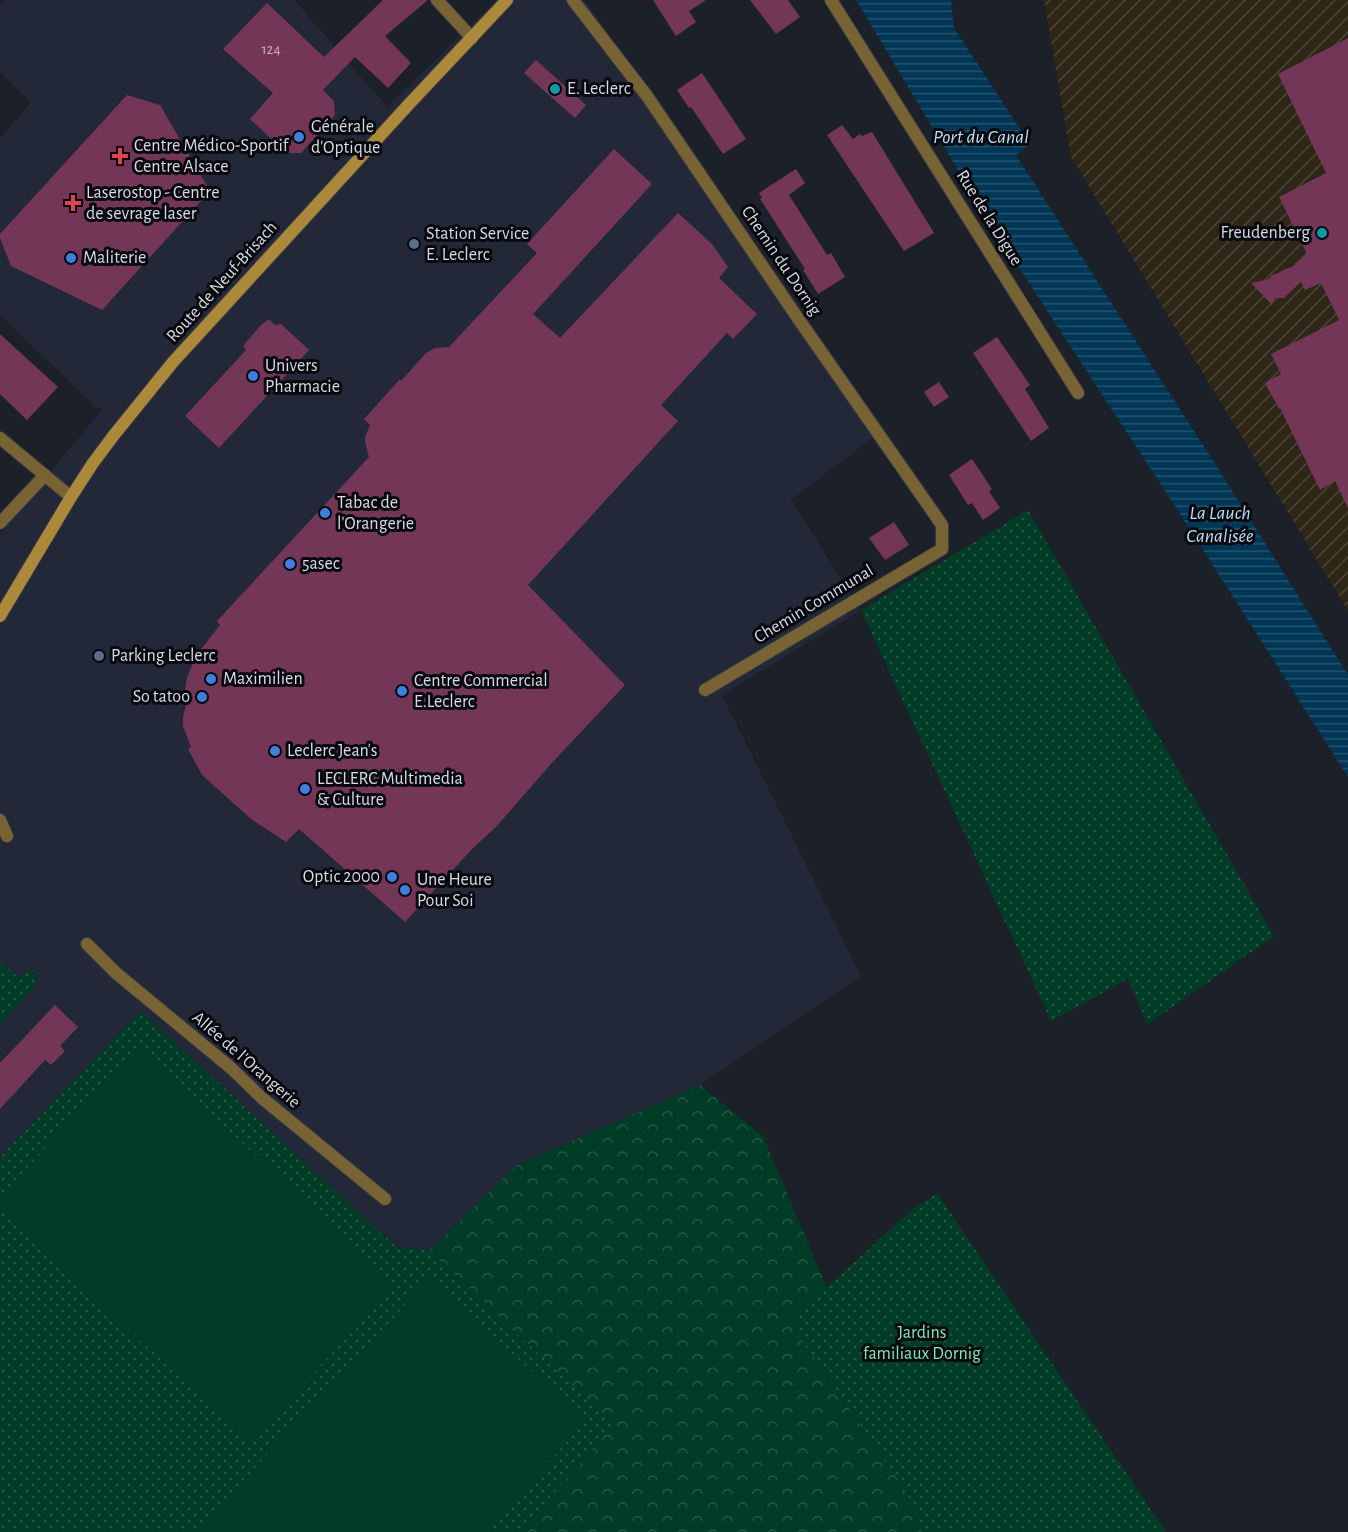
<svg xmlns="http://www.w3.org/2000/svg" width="1348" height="1532" font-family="'Alegreya Sans',sans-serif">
<defs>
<pattern id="industrial-furrows" width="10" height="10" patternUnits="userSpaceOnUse" patternTransform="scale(1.5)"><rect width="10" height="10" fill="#2e2616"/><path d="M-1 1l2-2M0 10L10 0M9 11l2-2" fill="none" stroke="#4c4538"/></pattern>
<pattern id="grass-dots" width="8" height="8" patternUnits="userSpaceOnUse" patternTransform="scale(1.5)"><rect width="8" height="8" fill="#013d26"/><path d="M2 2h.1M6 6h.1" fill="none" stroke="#255845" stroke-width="1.8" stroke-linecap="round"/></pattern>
<pattern id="forest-crowns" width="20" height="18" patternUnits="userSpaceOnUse" patternTransform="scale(1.5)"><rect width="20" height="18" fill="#013d26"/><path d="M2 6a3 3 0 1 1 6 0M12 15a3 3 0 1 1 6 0" fill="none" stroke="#255845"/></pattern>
<pattern id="water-rules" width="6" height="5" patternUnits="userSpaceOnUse" patternTransform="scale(1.5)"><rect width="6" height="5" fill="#003756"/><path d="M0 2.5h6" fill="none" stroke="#25536e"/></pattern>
</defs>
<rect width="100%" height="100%" fill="#1c2029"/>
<path fill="#222837" d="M5,0H294L387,107L497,0H585L884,429L791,500L861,610L722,695L861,976L700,1085L516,1166L429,1251L395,1246L141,1011L0,1157V534L103,408L96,407L0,315V138L31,103L0,72V4Z"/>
<path fill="url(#industrial-furrows)" d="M1044,0H1348V611L1071,157Z"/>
<g fill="url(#grass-dots)">
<path d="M1028,510L1274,936L1147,1025L1128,979L1051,1021L861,610Z"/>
<path d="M0,961L19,978L33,969L36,976V984L0,1025Z"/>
<path d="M141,1011L395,1246L429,1251L614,1424L520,1532H0V1157Z"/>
<path d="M937,1193L1166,1532H922L907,1493L797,1333L796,1316L909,1212Z"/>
</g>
<path fill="url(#forest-crowns)" d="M700,1085L763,1136L827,1288L796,1316L797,1333L907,1493L922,1532H520L614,1424L429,1251L516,1166Z"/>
<g fill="#013d26">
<path d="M140,1047L395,1286L249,1442L0,1209V1197Z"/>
<path d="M430,1278L586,1421L484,1532H196Z"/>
</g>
<path fill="url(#water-rules)" d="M856,0H951L954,28L1030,144L1016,155L1219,470L1348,675V777L1175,506L987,219Z"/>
<g fill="#743657">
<path d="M383,0H428L385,36L411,63L388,88L355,57L323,90L334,101L335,115L301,153H286L250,119L273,93L223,49L267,3L324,57Z"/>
<path d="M653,0H706L689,11L696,22L676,36Z"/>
<path d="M750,0H788L800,17L776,34Z"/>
<path d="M1348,38V509L1335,481L1320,490L1280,408L1279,409L1265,383L1281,374L1271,354L1339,320L1321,283L1305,290L1301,282L1284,298H1275L1272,305L1251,283L1269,279L1272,275L1278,273L1285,269L1292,267L1307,254L1279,197L1326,173L1278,74Z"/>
<path d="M536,60L586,105L575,118L524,73Z"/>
<path d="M702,73L746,139L723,154L691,107L689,108L677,90Z"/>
<path d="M127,95L160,105L210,191L102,310L11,266L0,238V234Z"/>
<path d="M842,125L853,139L860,134L862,136L872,132L934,233L904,251L827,135Z"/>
<path d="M614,149L652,184L533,314L560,338L678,213L712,244L728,267L719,278L757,314L733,339L727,333L661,405L678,421L528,585L625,685L550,765L496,827L472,849L405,922L299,829L286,842L251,819L202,775L188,749L191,747L183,726V717L187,700L184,696L187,678L194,660L202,648L220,625L217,621L369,457L365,442V437L370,425L364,419L400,379L401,381L426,353L435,348L449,347L537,253L527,244Z"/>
<path d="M796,169L805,183L789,195L827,255L831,253L845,277L818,294L803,270L805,269L760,199L762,198L759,193Z"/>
<path d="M269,319L275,325L281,324L309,350L219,448L185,416L246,350L243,346L261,325Z"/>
<path d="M0,334L58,387L27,420L0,394Z"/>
<path d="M997,337L1030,385L1025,389L1049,428L1031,441L973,353Z"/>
<path d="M939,382L949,397L934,407L924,392Z"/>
<path d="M972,459L992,489L989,491L1000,508L983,520L972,503L968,505L949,475Z"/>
<path d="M894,522L909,545L885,560L869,538Z"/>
<path d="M55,1005L78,1027L60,1046L65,1051L51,1065L45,1060L0,1109V1063Z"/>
</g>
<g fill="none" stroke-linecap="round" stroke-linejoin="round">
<defs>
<g id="minor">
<path d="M437,0L472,38"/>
<path d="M573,0L647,96L797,317L942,525V549L705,690"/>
<path d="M831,0L1078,393"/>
<path d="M0,438L71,497"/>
<path d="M0,523L45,475"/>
<path d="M0,820L7,836"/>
<path d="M87,944L116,973L231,1068L262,1098L385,1199"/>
</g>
<path id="secondary" d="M0,616L71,497L93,463L114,435L173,362L410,103L507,0"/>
</defs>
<use href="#minor" stroke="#363a43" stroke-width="14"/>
<use href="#secondary" stroke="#363a43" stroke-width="14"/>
<use href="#minor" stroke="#786335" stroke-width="12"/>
<use href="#secondary" stroke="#ac893a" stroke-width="12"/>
</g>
<g fill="#0f9aa8" stroke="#08090e" stroke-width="2">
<circle cx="555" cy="89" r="6"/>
<circle cx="1322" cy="233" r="6"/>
</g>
<g fill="#3f7fe0" stroke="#08090e" stroke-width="2">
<circle cx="299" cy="137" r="6"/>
<circle cx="71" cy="258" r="6"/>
<circle cx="253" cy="376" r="6"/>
<circle cx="325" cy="513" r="6"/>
<circle cx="290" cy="564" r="6"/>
<circle cx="211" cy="679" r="6"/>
<circle cx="402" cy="691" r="6"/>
<circle cx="202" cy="697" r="6"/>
<circle cx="275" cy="751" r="6"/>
<circle cx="305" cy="789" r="6"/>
<circle cx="392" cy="877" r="6"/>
<circle cx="405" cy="890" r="6"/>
</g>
<g fill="#e0444e" stroke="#08090e" stroke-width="2">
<path d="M117 147h6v6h6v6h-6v6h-6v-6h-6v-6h6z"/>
<path d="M70 194h6v6h6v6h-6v6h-6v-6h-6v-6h6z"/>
</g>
<g fill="#5c6f8a" stroke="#08090e" stroke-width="2">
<circle cx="414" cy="244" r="6"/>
<circle cx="99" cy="656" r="6"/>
</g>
<g text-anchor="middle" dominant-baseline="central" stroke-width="6" stroke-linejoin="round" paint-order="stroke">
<g font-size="15" fill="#c0b2bf">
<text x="271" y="49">124</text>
</g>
<g font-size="18" fill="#d9dbe2" stroke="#08090e" text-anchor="start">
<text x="567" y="89">E. Leclerc</text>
<text x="311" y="127">Générale<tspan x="311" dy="21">d'Optique</tspan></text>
<text x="134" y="146">Centre Médico-Sportif<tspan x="134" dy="21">Centre Alsace</tspan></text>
<text x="86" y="193">Laserostop - Centre<tspan x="86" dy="21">de sevrage laser</tspan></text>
<text x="1310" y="233" text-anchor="end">Freudenberg</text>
<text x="426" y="234">Station Service<tspan x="426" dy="21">E. Leclerc</tspan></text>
<text x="83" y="258">Maliterie</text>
<text x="265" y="366">Univers<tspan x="265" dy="21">Pharmacie</tspan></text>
<text x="337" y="503">Tabac de<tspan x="337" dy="21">l'Orangerie</tspan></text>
<text x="302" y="564">5asec</text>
<text x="111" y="656">Parking Leclerc</text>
<text x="223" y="679">Maximilien</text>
<text x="414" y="681">Centre Commercial<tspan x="414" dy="21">E.Leclerc</tspan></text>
<text x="190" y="697" text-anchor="end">So tatoo</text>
<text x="287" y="751">Leclerc Jean's</text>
<text x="317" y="779">LECLERC Multimedia<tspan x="317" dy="21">&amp; Culture</tspan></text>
<text x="380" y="877" text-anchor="end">Optic 2000</text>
<text x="417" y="880">Une Heure<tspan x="417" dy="21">Pour Soi</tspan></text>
</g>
<g font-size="18" fill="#d9dbe2" stroke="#08090e">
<text transform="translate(989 218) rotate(58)">Rue de la Digue</text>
<text transform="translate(781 261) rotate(56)">Chemin du Dornig</text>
<text transform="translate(222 282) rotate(-48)">Route de Neuf-Brisach</text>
<text transform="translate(814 604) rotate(-31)">Chemin Communal</text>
<text transform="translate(246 1060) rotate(41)">Allée de l'Orangerie</text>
</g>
<g font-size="18" fill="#7feab5" stroke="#08090e">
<text x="922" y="1333">Jardins<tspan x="922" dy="21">familiaux Dornig</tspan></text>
</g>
<g font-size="20" font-style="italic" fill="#bddef8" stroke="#08090e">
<text x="981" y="137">Port du Canal</text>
<text x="1220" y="513">La Lauch<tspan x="1220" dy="23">Canalisée</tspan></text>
</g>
</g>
</svg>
